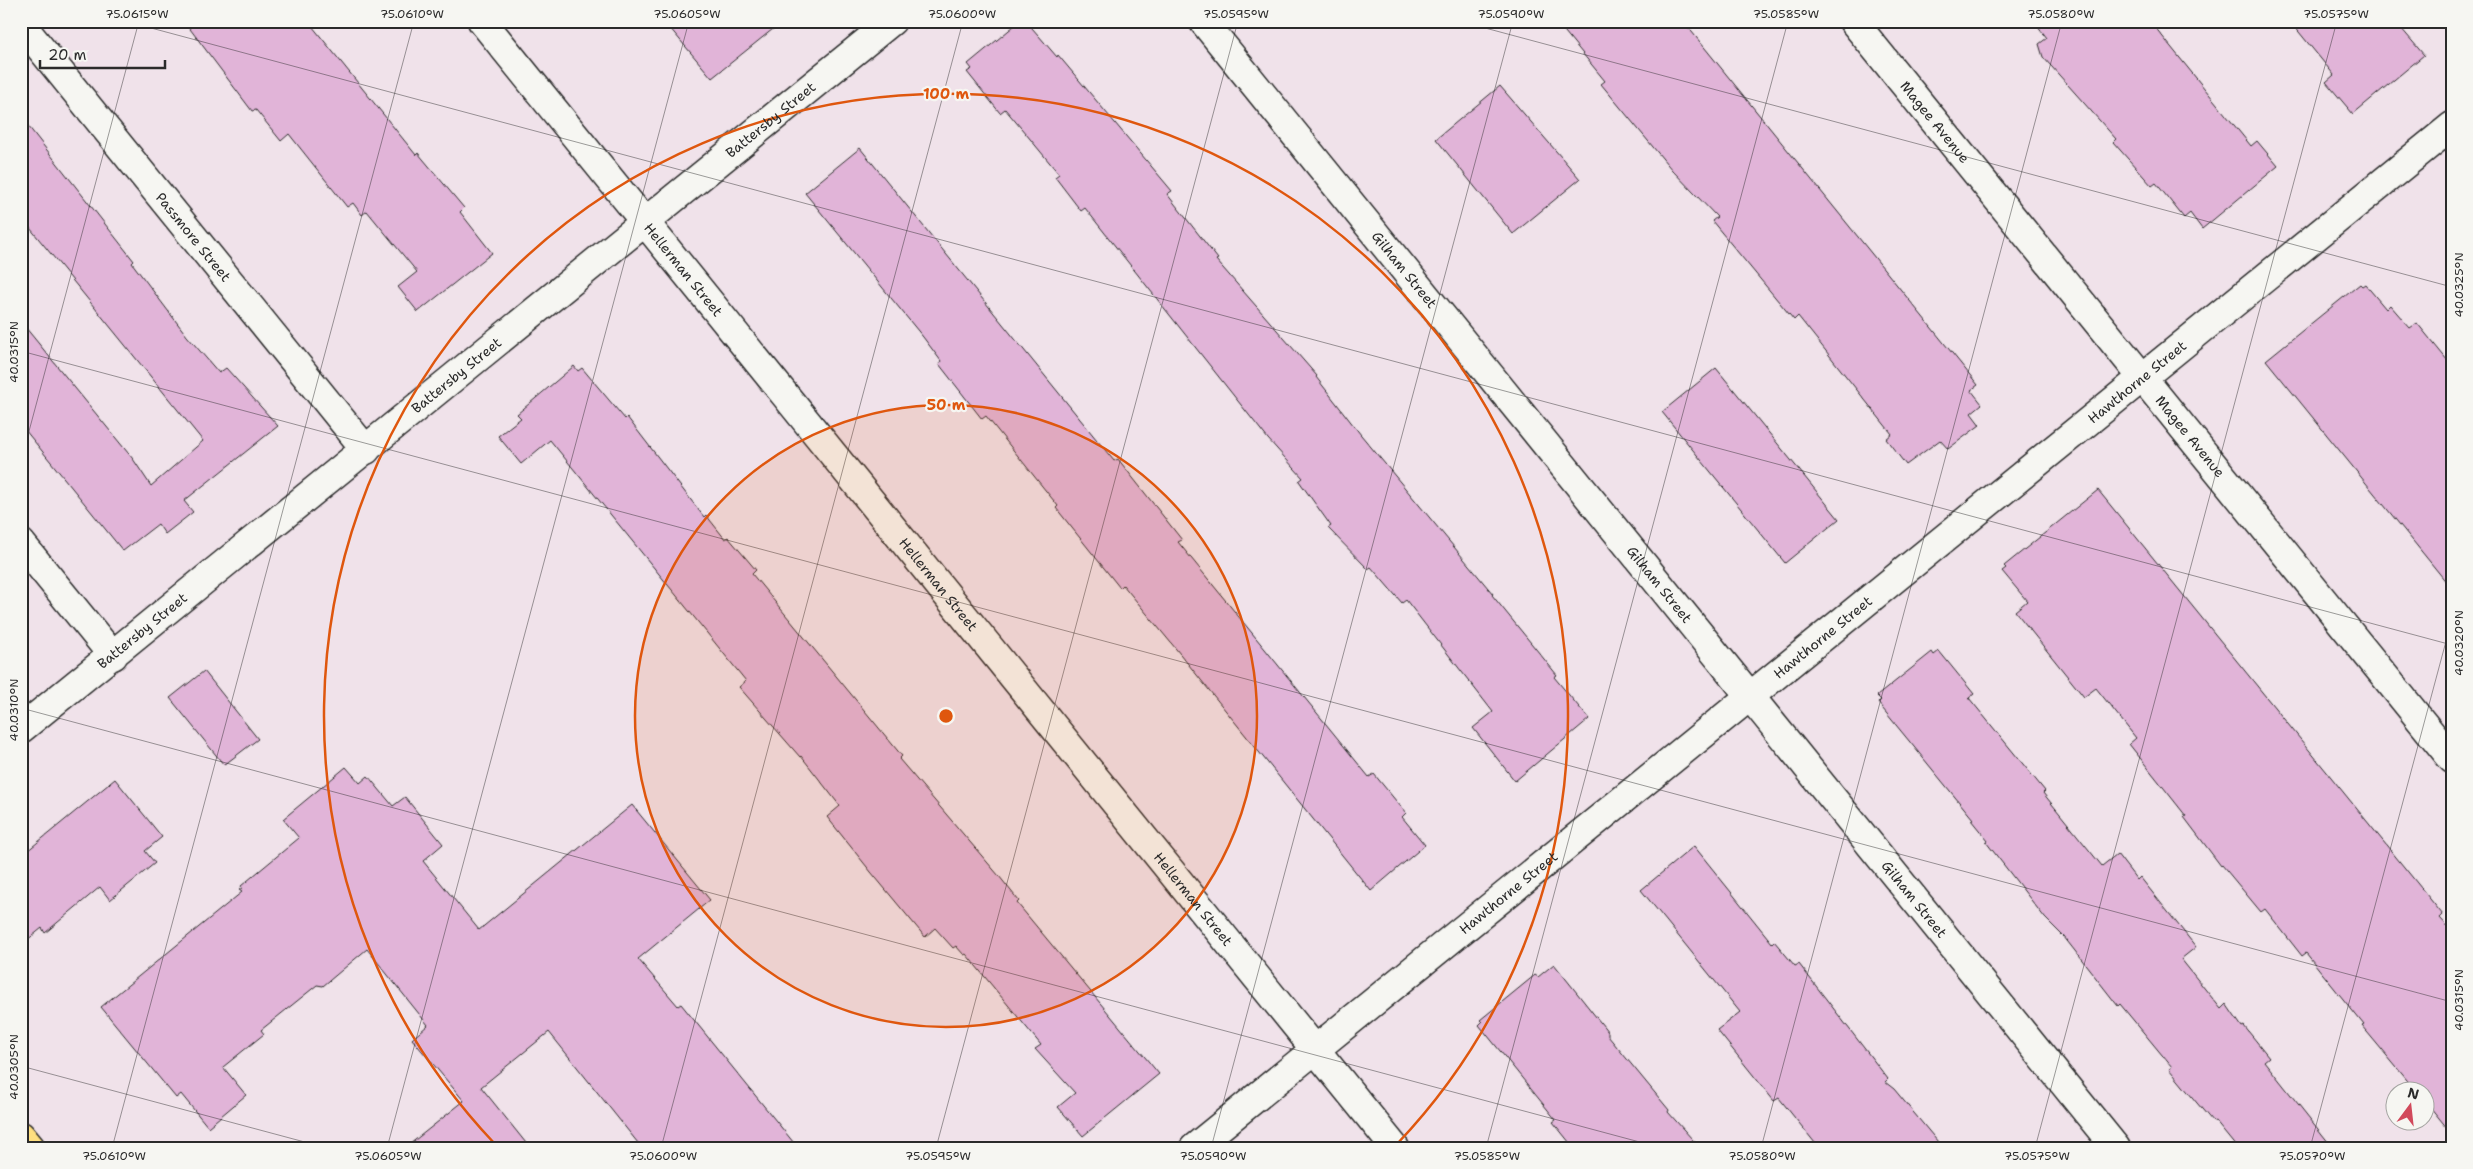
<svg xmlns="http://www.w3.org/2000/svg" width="2473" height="1169" font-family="'Shantell Sans',sans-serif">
<rect width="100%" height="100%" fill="#f0e2ea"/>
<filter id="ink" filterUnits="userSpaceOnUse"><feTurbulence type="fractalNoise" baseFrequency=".02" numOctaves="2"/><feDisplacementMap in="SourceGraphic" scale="10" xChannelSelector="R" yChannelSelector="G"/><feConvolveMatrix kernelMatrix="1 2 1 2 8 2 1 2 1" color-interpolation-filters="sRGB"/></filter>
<g filter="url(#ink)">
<g fill="#e1b4d8" stroke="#2b2b2b">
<path d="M184,21H308L416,155L418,153L464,208L460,212L492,253L418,312L398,287L417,272L367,211L362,215L353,203L347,207L289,134L281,141L256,110L252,111Z"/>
<path d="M664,21H783L712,78Z"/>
<path d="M1020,21H1026L1057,57L1058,55L1172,191L1167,194L1218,259L1216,260L1317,376L1316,377L1361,435L1493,594L1492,595L1557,675L1554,677L1589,719L1515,781L1473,728L1493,712L1406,600L1402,603L1371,567L1368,569L1328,528L1331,526L1299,481L1303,478L1268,439L1085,208L1081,211L1055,177L1059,174L1026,134L1005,109L1000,113L967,72L972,69L968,64Z"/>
<path d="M1556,21H1683L1978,385L1971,390L1982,404L1971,413L1980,425L1948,449L1940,440L1906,465L1886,439L1892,434L1798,316L1794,320L1712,221L1717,217L1672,170L1601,84L1605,81Z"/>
<path d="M2034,21H2150L2251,146L2257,141L2278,166L2202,229L2190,213L2184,218L2156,183L2152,186L2113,142L2116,139L2043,57L2039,44L2047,38Z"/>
<path d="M2290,21H2395L2424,55L2353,114L2326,82L2334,75Z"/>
<path d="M1500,86L1580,179L1513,234L1436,139Z"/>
<path d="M21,117L134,261L132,263L187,336L219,373L226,368L278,426L184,501L193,512L165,534L158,524L123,551L21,425V322L133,459L151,486L203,441L21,217Z"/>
<path d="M860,148L1114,461L1118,459L1182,540L1178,542L1369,777L1374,774L1406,813L1402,817L1425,845L1371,891L1176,649L1123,585L1120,588L1056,508L1058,506L986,416L982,419L939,364L941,361L923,337L805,193Z"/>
<path d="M2360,284L2362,286L2365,284L2386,309L2390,305L2410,328L2417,323L2452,366V589L2266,360Z"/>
<path d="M574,366L578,371L582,368L625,419L627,417L704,517L706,515L725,539L728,537L756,570L752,574L902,756L899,759L999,876L1019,901L1017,903L1159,1074L1083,1136L1058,1107L1075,1093L1035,1049L1041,1045L966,954L964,955L956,946L953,948L935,928L925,937L871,872L827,817L840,806L801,756L800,757L739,687L746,681L550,440L521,464L498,436L521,418L517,414Z"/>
<path d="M1716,368L1839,519L1785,563L1662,412Z"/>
<path d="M2098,490L2443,915L2440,918L2452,931V1134L2426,1102V1092H2417L2362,1026L2364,1025L2306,953L2302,956L2265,909L2261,912L2222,865L2221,866L2184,817L2186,816L2129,744L2136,738L2096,688L2084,697L2015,611L2027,601L2002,571L2006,568L2004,566Z"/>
<path d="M1939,651L1974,694L1969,698L2045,791L2043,793L2102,866L2117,854L2137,880L2140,877L2196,947L2181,959L2221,1009L2226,1004L2242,1027L2244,1026L2269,1057L2264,1061L2333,1148H2237L2215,1121L2213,1122L2197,1103L2169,1069L2172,1067L2120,1004L2118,1006L2064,937L2045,918L1986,842L1988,841L1971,820L1973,819L1878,703L1881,700L1877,696L1932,652L1934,655Z"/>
<path d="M204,671L258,739L224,765L170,698Z"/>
<path d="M346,767L360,783L368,776L393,806L405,797L443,844L423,861L479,930L632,805L710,900L638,959L678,1006L681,1004L798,1148H642L549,1032L481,1087L530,1148H405L464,1101L412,1039L428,1025L367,949L323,986L317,985L261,1030L264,1034L223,1067L246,1095L208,1127L181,1094L176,1098L101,1007L242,892L239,890L242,888L241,886L299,838L283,819Z"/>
<path d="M115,779L162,837L145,851L155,863L110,900L100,887L45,933L42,928L21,945V856Z"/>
<path d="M1694,846L1772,943L1774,941L1795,966L1799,964L1888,1079L1885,1082L1894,1089L1943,1148H1819L1779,1098L1774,1101L1717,1030L1740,1012L1641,890Z"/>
<path d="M1554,964L1608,1032V1036L1669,1110L1668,1112L1700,1148H1574L1553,1122L1556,1120L1479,1025L1482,1022L1480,1020L1535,975L1538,977Z"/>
</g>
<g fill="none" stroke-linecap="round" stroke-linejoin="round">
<defs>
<g id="street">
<path id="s1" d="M482,21L1395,1148"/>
<path id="s2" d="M1203,21L2116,1148"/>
<path id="s3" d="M1853,21L2452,759"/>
<path id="s4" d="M21,24L366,450"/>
<path d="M21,543L113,656"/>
<path id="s5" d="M21,729L892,21"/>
<path id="s6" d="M1194,1148L2452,126"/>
</g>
<path id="highway" d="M21,1136L31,1148"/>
</defs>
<use href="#street" stroke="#2b2b2b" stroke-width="31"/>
<use href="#highway" stroke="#2b2b2b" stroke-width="31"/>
<use href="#street" stroke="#f6f6f2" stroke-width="28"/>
<use href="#highway" stroke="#ffdf80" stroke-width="28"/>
</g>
</g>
<path fill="none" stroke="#2b2b2b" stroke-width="1" stroke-opacity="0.45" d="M125,21L2452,645M1459,21L2452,287M21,351L2452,1002M21,461L139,21M21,708L1662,1148M21,1066L327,1148M112,1148L414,21M387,1148L689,21M661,1148L963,21M936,1148L1238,21M1211,1148L1513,21M1486,1148L1788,21M1761,1148L2062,21M2035,1148L2337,21M2310,1148L2452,619"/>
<circle cx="946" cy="716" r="311" fill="#df570e" fill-opacity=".12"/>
<g fill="none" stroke="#df570e" stroke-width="2.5">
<circle cx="946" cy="716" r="311"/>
<path d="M495 1144A622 622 0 1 1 1397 1144"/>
</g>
<g text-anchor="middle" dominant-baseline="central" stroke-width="4.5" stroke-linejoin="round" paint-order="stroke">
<g font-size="14" fill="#2b2b2b" stroke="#f6f6f2">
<text stroke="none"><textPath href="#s5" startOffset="966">Battersby Street</textPath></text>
<text stroke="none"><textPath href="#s3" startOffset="130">Magee Avenue</textPath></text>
<text stroke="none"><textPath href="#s4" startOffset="274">Passmore Street</textPath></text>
<text stroke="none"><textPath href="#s1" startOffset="320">Hellerman Street</textPath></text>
<text stroke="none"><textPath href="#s2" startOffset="320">Gilham Street</textPath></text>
<text stroke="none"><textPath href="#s5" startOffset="561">Battersby Street</textPath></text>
<text stroke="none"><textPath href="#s6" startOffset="1215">Hawthorne Street</textPath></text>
<text stroke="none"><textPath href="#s3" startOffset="535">Magee Avenue</textPath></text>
<text stroke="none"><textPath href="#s2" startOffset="725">Gilham Street</textPath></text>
<text stroke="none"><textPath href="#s1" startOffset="725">Hellerman Street</textPath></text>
<text stroke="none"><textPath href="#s5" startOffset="156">Battersby Street</textPath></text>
<text stroke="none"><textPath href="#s6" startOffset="810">Hawthorne Street</textPath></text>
<text stroke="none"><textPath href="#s6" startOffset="405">Hawthorne Street</textPath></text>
<text stroke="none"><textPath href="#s1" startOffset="1130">Hellerman Street</textPath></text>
<text stroke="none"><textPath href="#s2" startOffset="1130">Gilham Street</textPath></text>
</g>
</g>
<circle cx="946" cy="716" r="8" fill="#df570e" stroke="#f6f6f2" stroke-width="2.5"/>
<g font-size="15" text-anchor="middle" font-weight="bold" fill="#df570e" stroke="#f6f6f2" stroke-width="4.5" stroke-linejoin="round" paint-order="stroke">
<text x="946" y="99">100 m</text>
<text x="946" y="410">50 m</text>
</g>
<rect width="2473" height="1169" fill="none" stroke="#f6f6f2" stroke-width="55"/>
<g transform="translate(2410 1106) rotate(15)"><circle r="24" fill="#f6f6f2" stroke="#a5a5a2"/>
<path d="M0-4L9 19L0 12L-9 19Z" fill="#d1495b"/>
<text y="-8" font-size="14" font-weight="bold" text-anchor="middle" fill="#2b2b2b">N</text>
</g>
<path d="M40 60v8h125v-8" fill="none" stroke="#2b2b2b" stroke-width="2.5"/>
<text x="48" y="60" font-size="15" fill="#2b2b2b" stroke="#f6f6f2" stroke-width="4" paint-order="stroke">20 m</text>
<rect x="28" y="28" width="2418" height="1114" fill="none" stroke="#2b2b2b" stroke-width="2"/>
<g font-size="12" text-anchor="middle" fill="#2b2b2b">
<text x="137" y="18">75.0615°W</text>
<text x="412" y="18">75.0610°W</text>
<text x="687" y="18">75.0605°W</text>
<text x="962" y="18">75.0600°W</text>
<text x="1236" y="18">75.0595°W</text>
<text x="1511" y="18">75.0590°W</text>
<text x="1786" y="18">75.0585°W</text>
<text x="2061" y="18">75.0580°W</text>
<text x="2336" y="18">75.0575°W</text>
<text transform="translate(2459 285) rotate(-90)" y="4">40.0325°N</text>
<text transform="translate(14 352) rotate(-90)" y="4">40.0315°N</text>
<text transform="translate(2459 643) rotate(-90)" y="4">40.0320°N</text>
<text transform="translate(14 710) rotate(-90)" y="4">40.0310°N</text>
<text transform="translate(2459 1000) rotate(-90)" y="4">40.0315°N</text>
<text transform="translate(14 1067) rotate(-90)" y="4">40.0305°N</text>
<text x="114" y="1160">75.0610°W</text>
<text x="388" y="1160">75.0605°W</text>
<text x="663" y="1160">75.0600°W</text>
<text x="938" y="1160">75.0595°W</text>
<text x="1213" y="1160">75.0590°W</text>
<text x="1487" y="1160">75.0585°W</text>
<text x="1762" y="1160">75.0580°W</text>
<text x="2037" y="1160">75.0575°W</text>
<text x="2312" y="1160">75.0570°W</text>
</g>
</svg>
